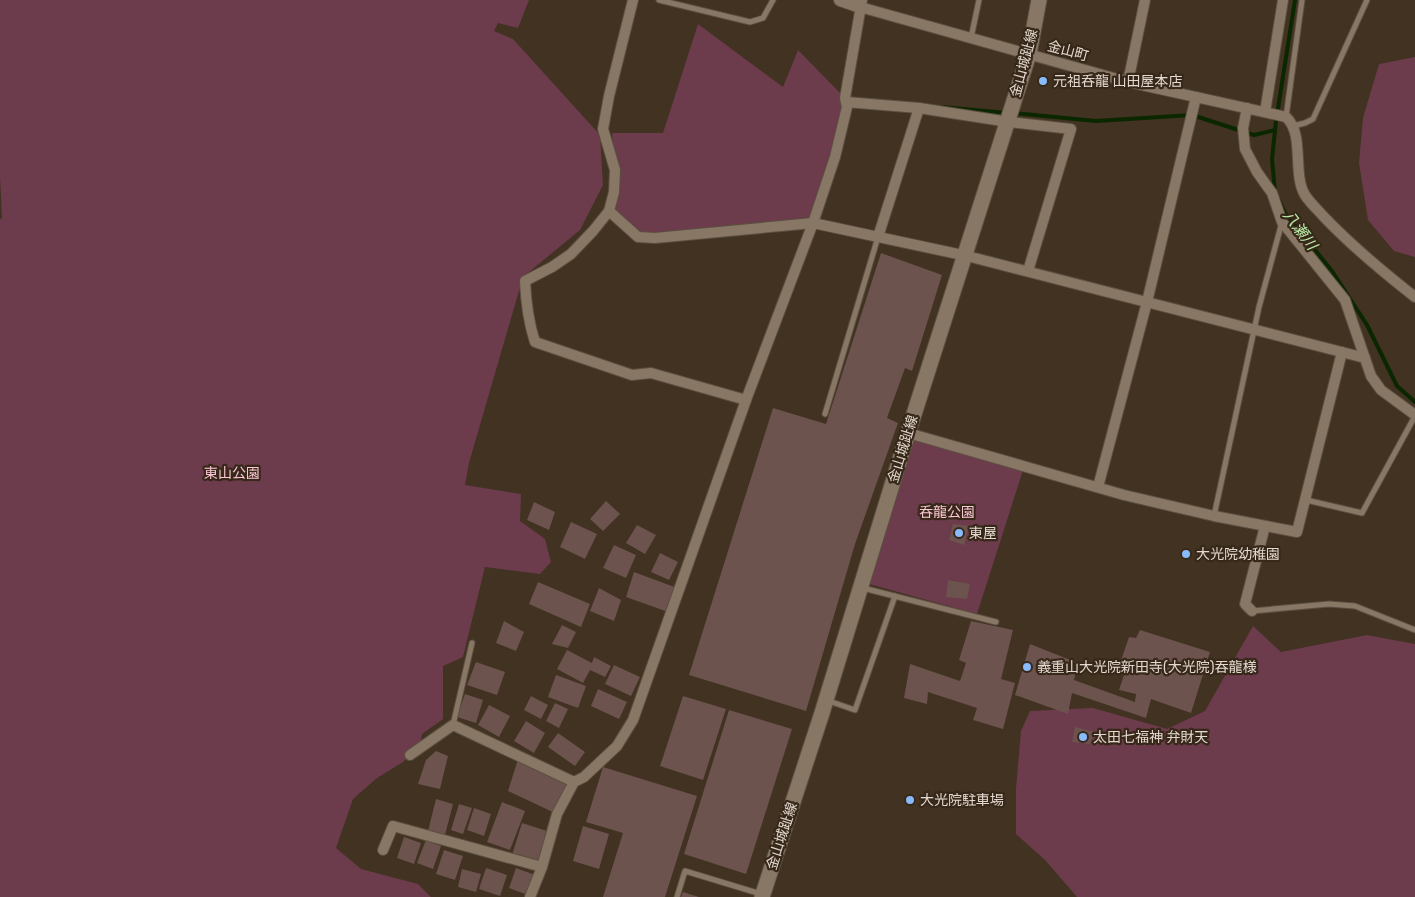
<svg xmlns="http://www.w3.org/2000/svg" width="1415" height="897" font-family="Rubik,'Noto Sans JP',sans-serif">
<rect width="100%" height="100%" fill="#413222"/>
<g fill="#6c3b4c">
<path d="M0,0H529L518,28L498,23L494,31L513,39L600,135L603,185L580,230L523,277L469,463L465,485L521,494L520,521L545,539L551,562L540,574L485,567L463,657L443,666V719L422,734L420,746L403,762L377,778L353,799L336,848L361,869L418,884L431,897H0V219L2,218L0,177Z"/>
<path d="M698,24L783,87L798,50L845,98L813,223L638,237L609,211L615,170L612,133H663Z"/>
<path d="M1415,57V257L1394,251L1368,220L1359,163L1363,118L1379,64Z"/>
<path d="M908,433L1024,467L977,614L862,582Z"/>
<path d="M1253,626L1281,652L1367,635L1415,644V897H1077L1045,860L1016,834V788L1021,731L1030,711L1093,708L1167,729L1205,711Z"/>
</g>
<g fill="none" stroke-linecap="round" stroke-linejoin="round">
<g stroke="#0b2700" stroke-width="4">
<path d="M942,107L1007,113"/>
<path d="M1014,113L1096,121L1192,115L1254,135L1275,130"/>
<path d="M1275,192L1272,159L1276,121L1295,0"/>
<path d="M1279,200L1285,213L1332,271L1367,325L1397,386L1415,402"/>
</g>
</g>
<g fill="#6c534e">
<path d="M881,253L942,275L912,371L905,368L887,418L898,423L855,544L806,711L689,675L773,408L826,424Z"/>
<path d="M606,501L620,514L603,531L590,519Z"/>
<path d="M534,502L555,512L549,530L527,520Z"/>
<path d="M571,522L597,534L585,559L560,547Z"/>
<path d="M953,524L969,526L964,545L949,540Z"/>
<path d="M637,525L656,535L645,554L626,543Z"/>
<path d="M614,545L636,555L626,578L603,568Z"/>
<path d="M660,553L678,562L669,580L651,572Z"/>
<path d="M634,572L677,588L668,612L626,597Z"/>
<path d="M948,580L970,584L967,599L946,597Z"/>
<path d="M538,582L590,604L581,627L529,604Z"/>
<path d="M599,588L621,600L614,621L590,611Z"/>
<path d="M504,621L524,632L516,651L496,643Z"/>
<path d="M971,621L1013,630L1001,679L1015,683L1003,729L973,720L977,708L928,692L927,704L904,698L910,664L960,681L966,663L959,660Z"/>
<path d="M562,625L576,632L568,648L552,644Z"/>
<path d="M1140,630L1210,652L1191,713L1151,699L1146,718L1072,693L1068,714L1015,695L1030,644L1078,663L1074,680L1135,702L1136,694L1119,690L1124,675L1117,672L1129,637L1136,638Z"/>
<path d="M567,650L592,663L594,657L611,666L605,677L590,670L583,683L557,669Z"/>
<path d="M476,662L505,672L497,695L467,685Z"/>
<path d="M614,665L640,677L631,696L605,684Z"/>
<path d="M556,675L586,686L578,708L548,697Z"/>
<path d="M598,689L627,702L619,719L591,706Z"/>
<path d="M465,694L483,700L476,723L457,717Z"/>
<path d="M531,696L548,705L541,719L524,710Z"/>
<path d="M683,696L726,709L703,780L660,766Z"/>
<path d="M555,703L568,709L559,728L546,721Z"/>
<path d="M489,705L510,716L499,737L478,725Z"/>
<path d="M729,710L792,729L746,874L684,854Z"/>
<path d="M526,721L545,733L534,753L514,741Z"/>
<path d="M1075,727L1094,732L1090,744L1072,742Z"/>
<path d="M558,733L585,752L575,766L548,747Z"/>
<path d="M436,751L448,756L440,789L418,784L426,760Z"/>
<path d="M519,756L573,781L557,814L508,791Z"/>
<path d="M603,767L697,796L665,897H603L623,833L586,822Z"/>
<path d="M436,799L453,804L445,835L428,831Z"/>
<path d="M502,802L525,811L510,850L487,842Z"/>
<path d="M459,804L472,808L463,834L451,830Z"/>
<path d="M474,808L491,814L484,836L467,830Z"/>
<path d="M522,823L550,832L541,864L512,855Z"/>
<path d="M583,826L609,834L599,869L573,861Z"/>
<path d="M404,837L421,843L414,864L397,858Z"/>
<path d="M426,840L441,846L433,869L417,863Z"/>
<path d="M444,850L463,856L455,880L436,874Z"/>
<path d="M486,868L507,875L500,896L479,889Z"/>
<path d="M516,868L535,875L528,895L509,888Z"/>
<path d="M462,869L481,874L476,892L458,887Z"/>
<path d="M683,892L699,897H681Z"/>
</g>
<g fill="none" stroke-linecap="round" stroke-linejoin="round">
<defs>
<g id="service">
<path d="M659,0L750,22L763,18L773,0"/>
<path d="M971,38L979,0"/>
<path d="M1286,117L1302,0"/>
<path d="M1293,126L1305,123L1313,119L1367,0"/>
<path d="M825,414L878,237"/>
<path d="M1306,500L1362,513L1415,416"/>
<path d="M1214,516L1259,307L1282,222"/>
<path d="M863,588L996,622"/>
<path d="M1252,611L1329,604L1355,606L1415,630"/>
<path d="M829,701L855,710L895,596"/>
<path d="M453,725L472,643"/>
<path d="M677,897L685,871L761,894"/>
</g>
<g id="minor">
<path d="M633,0L609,96L603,129L615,170L614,192L609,211L593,231L571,254L552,267L525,281C526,303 528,321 535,342L632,375L651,373L746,400"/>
<path d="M860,7L1128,82L1286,117C1305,134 1292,174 1305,195C1310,203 1318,210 1325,218C1353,247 1383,272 1415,297"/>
<path d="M1128,82L1145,0"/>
<path d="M846,102L919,108"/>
<path d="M1247,108L1243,128L1245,149L1257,172L1272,193L1282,222L1345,300L1371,376L1381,390L1415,415"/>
<path d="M1265,112L1283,0"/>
<path d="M609,211L638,237L655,238L813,223L967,256L1365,358"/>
<path d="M878,237L919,108L1009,122L1071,129L1028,271"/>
<path d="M908,433L1124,495L1214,516L1297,532L1342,352"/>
<path d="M1098,487L1147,302L1196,97"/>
<path d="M1252,611L1245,604L1265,526"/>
<path d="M410,755L453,725L574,782"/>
<path d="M383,850L393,826L542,867"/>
<path d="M530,897L542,867L557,814L574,782L584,777L617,746L633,720L746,400L813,223L835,157L847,107L845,98L862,0"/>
</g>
<path id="tertiary" d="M840,0L860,7"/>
<path id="secondary" d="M762,897L822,713L908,433L1029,54L1039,0"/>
</defs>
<use href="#service" stroke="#5c4f41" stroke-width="7"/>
<use href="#minor" stroke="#5c4f41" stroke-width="12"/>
<use href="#tertiary" stroke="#5c4f41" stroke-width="14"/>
<use href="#secondary" stroke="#5c4f41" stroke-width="17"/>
<use href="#service" stroke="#887765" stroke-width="5"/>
<use href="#minor" stroke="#887765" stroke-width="10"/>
<use href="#tertiary" stroke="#887765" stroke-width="12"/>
<use href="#secondary" stroke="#887765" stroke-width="15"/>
</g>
<g fill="#88bafc" stroke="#372819" stroke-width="2">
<circle cx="1043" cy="81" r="5"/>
<circle cx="959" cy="533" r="5"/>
<circle cx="1186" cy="554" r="5"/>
<circle cx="1027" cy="667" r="5"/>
<circle cx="1083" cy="737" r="5"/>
<circle cx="910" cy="800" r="5"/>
</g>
<g text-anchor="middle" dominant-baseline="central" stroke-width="4.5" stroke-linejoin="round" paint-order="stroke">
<g font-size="14" fill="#e3d9d0" stroke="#372819">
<text transform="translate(1068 51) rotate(15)">金山町</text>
<text transform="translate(1024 63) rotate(-75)">金山城趾線</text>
<text transform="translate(903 449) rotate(-73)">金山城趾線</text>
<text transform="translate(782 836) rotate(-72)">金山城趾線</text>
</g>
<g font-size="14" fill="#e3d9d0" stroke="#372819" text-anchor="start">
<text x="1053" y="81">元祖呑龍 山田屋本店</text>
<text x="969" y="533">東屋</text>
<text x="1196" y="554">大光院幼稚園</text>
<text x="1037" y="667">義重山大光院新田寺(大光院)吞龍様</text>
<text x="1093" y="737">太田七福神 弁財天</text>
<text x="920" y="800">大光院駐車場</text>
</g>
<g font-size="14" fill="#fbc6d5" stroke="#372819">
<text x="232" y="473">東山公園</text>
<text x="947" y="512">呑龍公園</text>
</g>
<g font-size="15" font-style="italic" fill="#bceea8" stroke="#372819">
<text transform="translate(1300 230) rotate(53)">八瀬川</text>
</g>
</g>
</svg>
